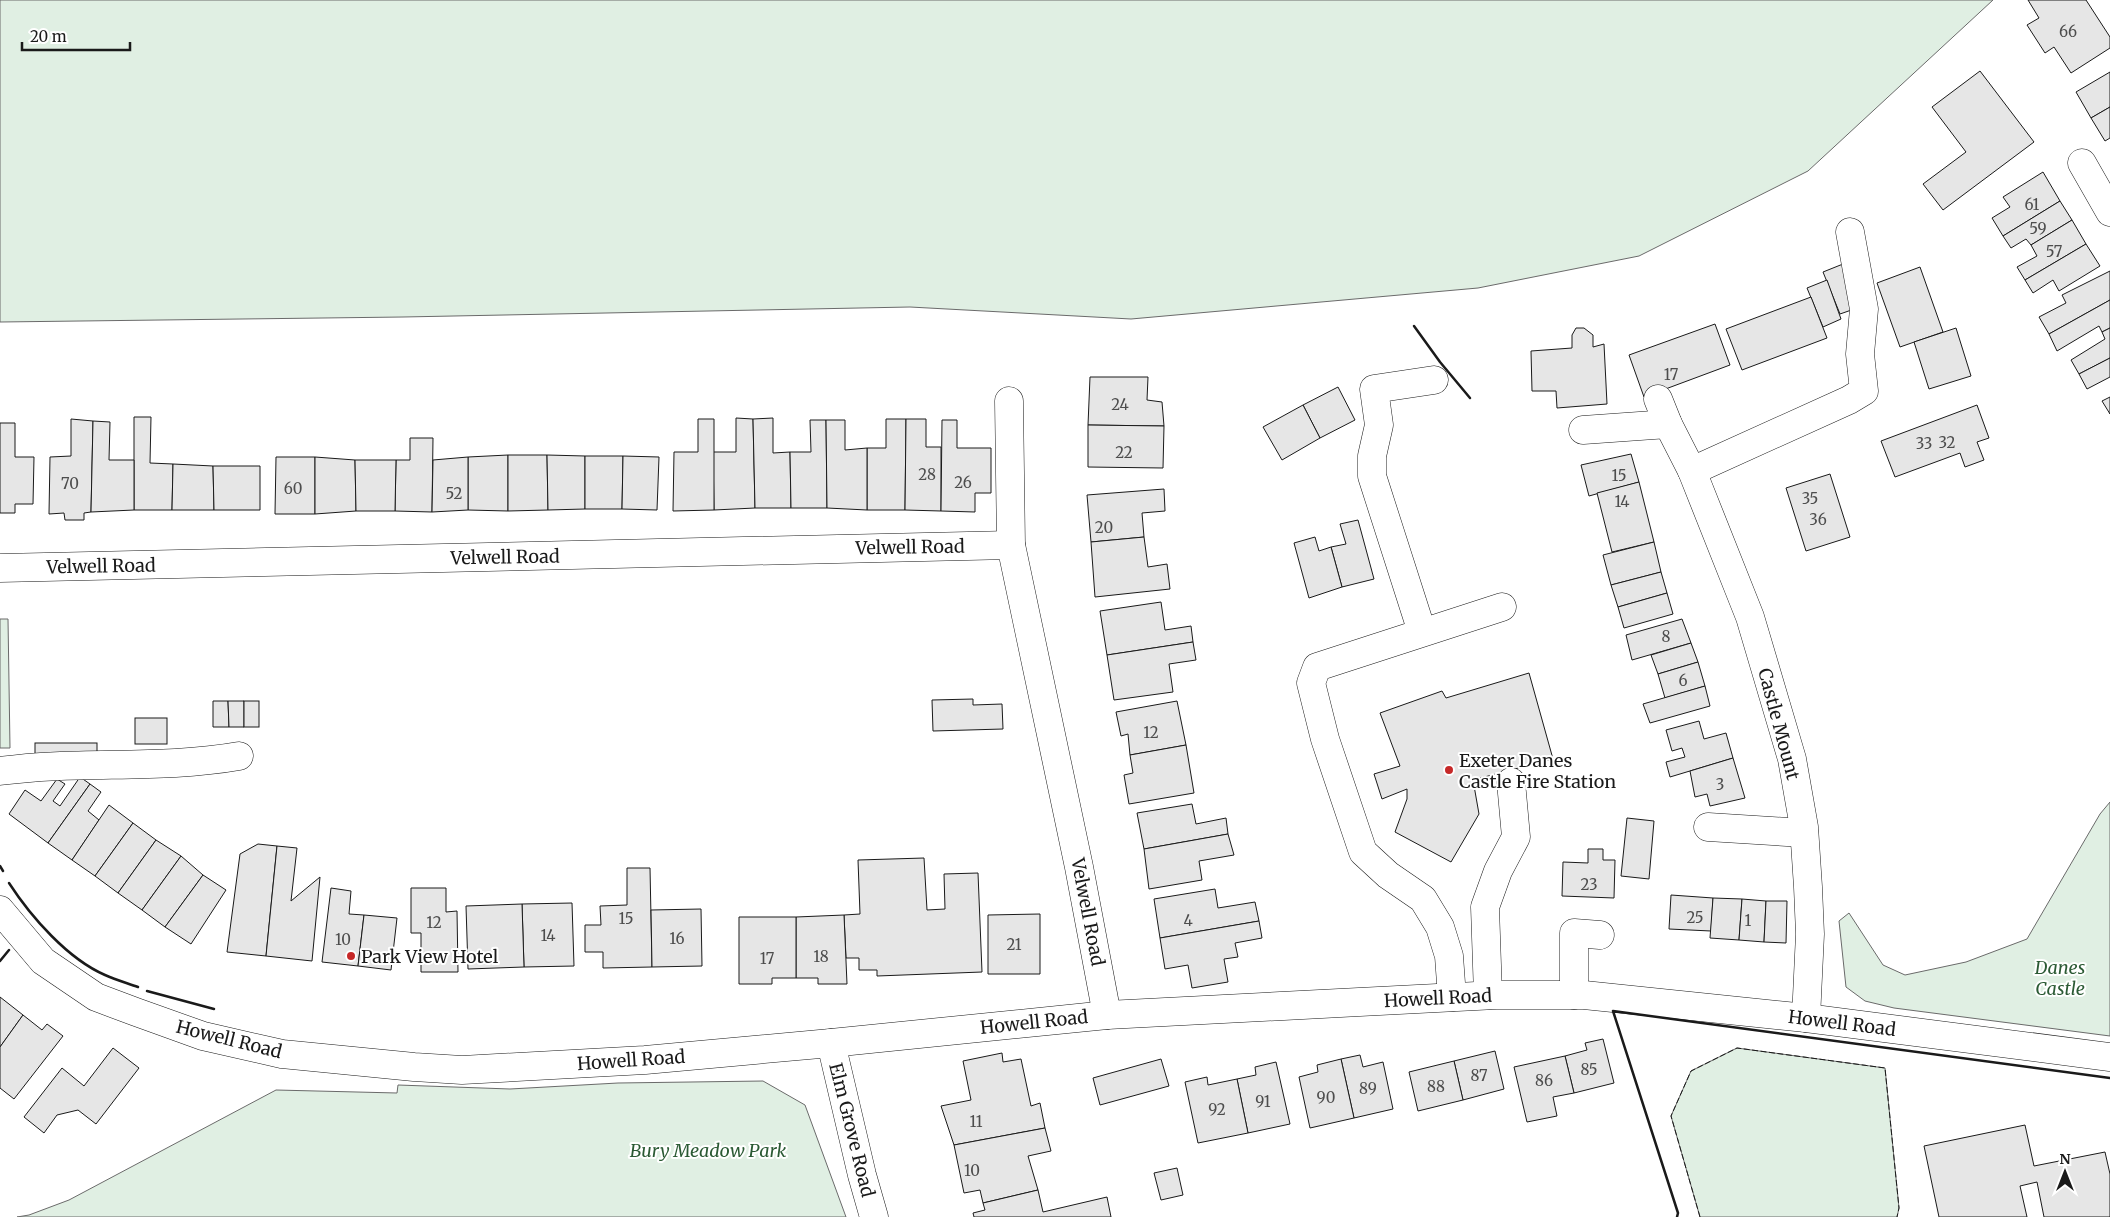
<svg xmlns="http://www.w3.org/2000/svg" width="2110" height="1217" font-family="Merriweather,serif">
<rect width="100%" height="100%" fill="#fff"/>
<g fill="#e0efe3" stroke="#6a6a6a">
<path d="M0,0H1993L1808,171L1639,256L1478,288L1131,319L910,307L403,317L0,322Z"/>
<path d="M0,619H8L10,748H0Z"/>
<path d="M2110,802V1036L1894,1008L1865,1001L1846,987L1839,921L1849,913L1883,965L1905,975L1966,962L2027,939L2100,814Z"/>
<path d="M1737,1048L1885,1068L1899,1208L1897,1217H1700L1671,1116L1691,1071Z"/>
<path d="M763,1081L805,1105L846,1217H17L29,1215L69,1200L276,1090L397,1093L398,1085L510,1089L618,1083Z"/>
</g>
<g fill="#e6e6e6" stroke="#1a1a1a">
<path d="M2028,0H2086L2110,37V48L2071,73L2054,47L2045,53L2027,25L2039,18Z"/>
<path d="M1980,71L2034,142L1943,210L1923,184L1966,152L1932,107Z"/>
<path d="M2110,72V107L2091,118L2076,92Z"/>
<path d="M2110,107V138L2105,141L2091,118Z"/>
<path d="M2043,172L2060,201L2003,236L1992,218L2010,207L2003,197Z"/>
<path d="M2060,201L2072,220L2031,245L2026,239L2011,248L2003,236Z"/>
<path d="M2072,220L2086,244L2025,280L2017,267L2037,256L2031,245Z"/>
<path d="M2086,244L2100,266L2059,291L2053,280L2033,293L2025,280Z"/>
<path d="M1843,264L1860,307L1840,314L1823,272Z"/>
<path d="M1920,267L1943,332L1900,347L1877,283Z"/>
<path d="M2110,271V300L2049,334L2039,317L2066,303L2062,295Z"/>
<path d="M1827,280L1841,319L1823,327L1807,288Z"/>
<path d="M1811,297L1827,338L1742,370L1726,329Z"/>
<path d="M2110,300V328L2102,332L2099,326L2057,351L2049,334Z"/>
<path d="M1715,324L1730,365L1644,397L1629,355Z"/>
<path d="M1576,328H1584L1593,335V347L1604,344L1607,404L1557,408L1556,391H1532L1531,351L1572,348V335Z"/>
<path d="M1956,328L1971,376L1929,389L1914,342Z"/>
<path d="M2110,328V358L2079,374L2071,360L2105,339L2102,332Z"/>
<path d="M2110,358V377L2087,389L2079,374Z"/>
<path d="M1090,377H1148L1147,400L1162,402L1164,426L1088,425Z"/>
<path d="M1338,387L1355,420L1320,438L1303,405Z"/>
<path d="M2110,397V414L2102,401Z"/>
<path d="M1303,405L1320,438L1282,460L1263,427Z"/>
<path d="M1977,405L1989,438L1977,442L1984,460L1965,467L1960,453L1895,477L1881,441Z"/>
<path d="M134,417H151L150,463L173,464L172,510H134Z"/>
<path d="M736,418L753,419L755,508L714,510L713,452H736Z"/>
<path d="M773,418V453L790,452L791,508H755L753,419Z"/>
<path d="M71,419L93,421L91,512L84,513V520H65L64,513L49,514L50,457L71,456Z"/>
<path d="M698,419H714V510L673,511L674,452H698Z"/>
<path d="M886,419H906L905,510H867V448H886Z"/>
<path d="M906,419H926V447H941V511L905,510Z"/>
<path d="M810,420H826L827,508H791L790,452H811Z"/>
<path d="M826,420H845V450L867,448V510L827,508Z"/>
<path d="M942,420H957V448H991V493H975V512L941,511Z"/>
<path d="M93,421L110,422L109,460H134V510L91,512Z"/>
<path d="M0,423H15V457H34L33,504H15V513H0Z"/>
<path d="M1088,425L1164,426L1163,468L1088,467Z"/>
<path d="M410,438H433L432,512L395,511L396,460H410Z"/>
<path d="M1631,454L1639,482L1589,496L1581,465Z"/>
<path d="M508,455V511L468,510V457Z"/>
<path d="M508,455H547L548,510L508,511Z"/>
<path d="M547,455L585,456V509L548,510Z"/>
<path d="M585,456H623L622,509H585Z"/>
<path d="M623,456L659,457L657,510L622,509Z"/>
<path d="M276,457H315V514H275Z"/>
<path d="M315,457L355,460L356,511L315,514Z"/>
<path d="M468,457V510L432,512L433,460Z"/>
<path d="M355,460H396L395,511H356Z"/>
<path d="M173,464L213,466L214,510H172Z"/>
<path d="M213,466H260V510H214Z"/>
<path d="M1830,474L1850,537L1806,551L1786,488Z"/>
<path d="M1639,482L1654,542L1612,552L1597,493Z"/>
<path d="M1164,489L1165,511L1142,513L1144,537L1091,542L1087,495Z"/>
<path d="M1358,520L1374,579L1342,587L1331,547L1346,544L1340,524Z"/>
<path d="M1144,537L1148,567L1167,564L1170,589L1095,597L1091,542Z"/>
<path d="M1315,537L1319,551L1331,547L1342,587L1309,598L1294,543Z"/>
<path d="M1654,542L1661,572L1611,585L1603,555Z"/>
<path d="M1661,572L1667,593L1618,607L1611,585Z"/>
<path d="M1667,593L1673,614L1624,628L1618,607Z"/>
<path d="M1161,602L1165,630L1191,626L1193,642L1107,655L1100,611Z"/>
<path d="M1682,619L1691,643L1632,660L1626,635Z"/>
<path d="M1193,642L1196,660L1169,664L1173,692L1114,700L1107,655Z"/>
<path d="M1691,643L1698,662L1658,674L1651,655Z"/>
<path d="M1698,662L1705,686L1665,698L1658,674Z"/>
<path d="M1529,673L1553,759L1473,780L1479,814L1451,862L1395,832L1407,799V789L1382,799L1374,774L1400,766L1380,713L1442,691L1446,698Z"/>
<path d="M1705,686L1710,706L1650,723L1643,704Z"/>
<path d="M973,699V705L1002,704L1003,729L933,731L932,700Z"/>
<path d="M213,701H228L229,727H213Z"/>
<path d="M228,701H244V727H229Z"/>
<rect x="244" y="701" width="15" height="26"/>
<path d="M1177,701L1186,745L1130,755L1128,734L1121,736L1116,712Z"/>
<rect x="135" y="718" width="32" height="26"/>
<path d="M1699,721L1704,739L1726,733L1733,758L1670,777L1666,762L1685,757L1682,748L1672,751L1666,730Z"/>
<rect x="35" y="743" width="62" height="13"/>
<path d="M1186,745L1194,793L1129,804L1124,775L1133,773L1130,755Z"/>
<path d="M1733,758L1745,798L1710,806L1707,794L1695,797L1690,771Z"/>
<path d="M80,777L90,784L48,843L9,814L25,790L41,801L57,779L65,784L53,801L60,806Z"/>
<path d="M90,784L101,792L88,811L99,820L72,860L48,843Z"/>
<path d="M1192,804L1196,824L1226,818L1228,834L1144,849L1137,813Z"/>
<path d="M109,805L133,823L95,876L72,860Z"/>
<path d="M1627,818L1654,821L1649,879L1621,876Z"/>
<path d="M133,823L156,840L118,893L95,876Z"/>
<path d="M1228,834L1234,855L1199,861L1202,880L1149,889L1144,849Z"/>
<path d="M156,840L181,856L142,910L118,893Z"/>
<path d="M258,844L277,846L266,956L227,952L240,854Z"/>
<path d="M277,846L297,848L291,901L320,877L312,961L266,956Z"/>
<path d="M1588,849H1603V860H1615L1614,898L1562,896L1563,862L1588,863Z"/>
<path d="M181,856L203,875L165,927L142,910Z"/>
<path d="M924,858L927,910L945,909L944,874L978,873L982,972L877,976V970H859V958H846L844,915L860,914L858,860Z"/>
<path d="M627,868H650L652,967L603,968V952H585V925H601L600,906L627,905Z"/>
<path d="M203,875L226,890L191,944L165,927Z"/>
<path d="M331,888L351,891L349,914L364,915L358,966L322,962Z"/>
<path d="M411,888H446V912L457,911L458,972H421V933H411Z"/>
<path d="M1215,889L1218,908L1255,902L1259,921L1160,938L1154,899Z"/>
<path d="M1671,895L1713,898L1711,931L1669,929Z"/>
<path d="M1713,898L1742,899L1739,940L1710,938Z"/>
<path d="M1742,899L1766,901L1764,942L1739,940Z"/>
<path d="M1766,901H1787L1786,943L1764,942Z"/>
<path d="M572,903L574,966L524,967L522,904Z"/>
<path d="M522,904L524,967L468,969L466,906Z"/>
<path d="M701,909L702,966L652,967L651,910Z"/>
<path d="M1040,914V974H988V915Z"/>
<path d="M364,915L397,918L391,970L358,966Z"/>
<path d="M844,915L847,984H818V978H796V917Z"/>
<path d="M739,917H796V978H772V984H739Z"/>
<path d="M1259,921L1262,938L1235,943L1238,957L1224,959L1228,982L1192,988L1188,965L1165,969L1160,938Z"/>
<path d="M0,997L23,1015L0,1047Z"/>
<path d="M23,1015L42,1030L47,1024L63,1036L14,1099L0,1088V1047Z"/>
<path d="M1603,1039L1614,1083L1574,1093L1565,1056L1587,1050L1585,1043Z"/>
<path d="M113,1048L139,1068L96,1124L78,1110L57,1115L44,1133L24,1117L62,1068L84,1086Z"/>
<path d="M1495,1051L1504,1089L1463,1100L1454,1061Z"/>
<path d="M1002,1053L1003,1062L1021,1059L1031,1106L1040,1103L1045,1128L954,1145L941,1106L971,1100L963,1061Z"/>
<path d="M1360,1055L1363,1067L1383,1062L1393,1109L1354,1118L1341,1059Z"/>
<path d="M1565,1056L1574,1093L1553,1097L1557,1116L1527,1122L1514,1067Z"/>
<path d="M1161,1059L1169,1086L1100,1105L1093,1078Z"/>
<path d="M1341,1059L1354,1118L1310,1128L1299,1077L1318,1072L1317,1065Z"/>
<path d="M1454,1061L1463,1100L1418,1111L1409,1072Z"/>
<path d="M1276,1062L1290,1124L1248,1133L1237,1079L1256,1075L1255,1067Z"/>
<path d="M1207,1077L1208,1085L1237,1079L1248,1133L1198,1143L1185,1082Z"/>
<path d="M2025,1125L2034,1166L2105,1152L2110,1174V1217H2044L2037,1182L2020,1186L2027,1217H1939L1924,1146Z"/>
<path d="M1045,1128L1051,1151L1028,1156L1038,1190L983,1203L980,1190L964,1193L954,1145Z"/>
<path d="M1177,1168L1183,1195L1161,1200L1154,1173Z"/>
<path d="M1038,1190L1043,1212L1107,1197L1111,1217H974L973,1213L985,1210L983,1203Z"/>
</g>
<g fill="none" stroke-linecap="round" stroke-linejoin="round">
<defs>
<g id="minor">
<path d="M2082,163L2110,212"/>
<path d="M1658,399L1668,424L1692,471"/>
<path d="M1009,401L1011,545L1079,867L1107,1015"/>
<path d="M1583,430L1668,424"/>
<path d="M0,568L1011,545"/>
<path d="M1422,632L1372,476V456L1379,425L1374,389L1434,380"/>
<path d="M0,771C79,760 160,770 239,756"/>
<path d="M1708,827L1804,833"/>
<path d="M0,910L43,961L96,997L136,1012L203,1036L282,1054L414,1067L462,1070L645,1060L831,1043L1107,1015L1496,995H1584L1806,1018L2110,1057"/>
<path d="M1488,995L1485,907L1498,871L1516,837L1511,782"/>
<path d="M1574,995V933L1600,935"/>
<path d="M1452,997L1449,956L1440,927L1423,899L1388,875L1363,852L1325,739L1311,683L1317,667L1502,607"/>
<path d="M1806,1018L1810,934L1808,887L1804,827L1792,759L1750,617L1692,471L1849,400L1864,391L1860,354L1864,309L1850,232"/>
<path d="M831,1043L862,1175L874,1217"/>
</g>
</defs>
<use href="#minor" stroke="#1a1a1a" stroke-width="29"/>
<use href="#minor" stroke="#fff" stroke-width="28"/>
<path stroke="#1a1a1a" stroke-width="1" stroke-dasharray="6 2.5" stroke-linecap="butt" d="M1700,1217L1671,1116L1691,1071L1737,1048L1885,1068L1899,1208L1897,1217"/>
<g stroke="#1a1a1a" stroke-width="2.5">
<path d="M1414,326L1440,362L1470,398"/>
<path d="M0,866L3,871"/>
<path d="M9,883C31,917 68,959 105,975C116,980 127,983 138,987"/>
<path d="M0,961L9,950"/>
<path d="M147,991L214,1009"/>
<path d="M1677,1217L1678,1213L1613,1011L2110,1078"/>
</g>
</g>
<g fill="#c62828" stroke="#fff" stroke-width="2">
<circle cx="1449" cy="770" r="5"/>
<circle cx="351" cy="956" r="5"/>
</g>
<g text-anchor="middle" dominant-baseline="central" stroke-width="4" stroke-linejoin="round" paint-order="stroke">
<g font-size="15" fill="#4d4d4d">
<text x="2068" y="31">66</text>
<text x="2032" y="204">61</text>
<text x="2038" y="228">59</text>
<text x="2054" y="251">57</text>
<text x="1671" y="374">17</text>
<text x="1120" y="404">24</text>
<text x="1947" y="442">32</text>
<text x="1924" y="443">33</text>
<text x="1124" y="452">22</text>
<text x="927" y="474">28</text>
<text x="1619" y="475">15</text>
<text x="963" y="482">26</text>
<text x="70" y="483">70</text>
<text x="293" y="488">60</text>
<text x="454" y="493">52</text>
<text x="1810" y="498">35</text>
<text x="1622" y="501">14</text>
<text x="1818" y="519">36</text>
<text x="1104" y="527">20</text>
<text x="1666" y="636">8</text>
<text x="1683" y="680">6</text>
<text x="1151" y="732">12</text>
<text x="1720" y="784">3</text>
<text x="1589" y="884">23</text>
<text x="1695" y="917">25</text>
<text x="626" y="918">15</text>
<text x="1188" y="920">4</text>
<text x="1748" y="920">1</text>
<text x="434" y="922">12</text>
<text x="548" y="935">14</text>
<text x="677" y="938">16</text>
<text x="343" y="939">10</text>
<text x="1014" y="944">21</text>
<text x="821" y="956">18</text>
<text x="767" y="958">17</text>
<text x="1589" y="1069">85</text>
<text x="1479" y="1075">87</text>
<text x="1544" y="1080">86</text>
<text x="1436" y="1086">88</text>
<text x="1368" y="1088">89</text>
<text x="1326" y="1097">90</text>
<text x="1263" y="1101">91</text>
<text x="1217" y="1109">92</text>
<text x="976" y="1121">11</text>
<text x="972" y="1170">10</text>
</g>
<g font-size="18" fill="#1a1a1a" stroke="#fff">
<text transform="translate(910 547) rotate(-1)">Velwell Road</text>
<text transform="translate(505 557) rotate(-1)">Velwell Road</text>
<text transform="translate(101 566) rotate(-1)">Velwell Road</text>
<text transform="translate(1779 724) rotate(75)">Castle Mount</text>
<text transform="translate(1088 912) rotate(79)">Velwell Road</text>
<text transform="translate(1438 998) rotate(-3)">Howell Road</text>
<text transform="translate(1034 1022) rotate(-6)">Howell Road</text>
<text transform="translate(1842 1023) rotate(7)">Howell Road</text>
<text transform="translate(229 1039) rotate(14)">Howell Road</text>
<text transform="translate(631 1060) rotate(-4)">Howell Road</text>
<text transform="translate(852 1130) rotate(76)">Elm Grove Road</text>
</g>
<g font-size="18" fill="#1a1a1a" stroke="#fff" text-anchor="start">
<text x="1459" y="760">Exeter Danes<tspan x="1459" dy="21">Castle Fire Station</tspan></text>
<text x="361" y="956">Park View Hotel</text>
</g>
<g font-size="18" font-style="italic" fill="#2b5a34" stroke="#fff">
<text x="2060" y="967">Danes<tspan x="2060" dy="21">Castle</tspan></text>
<text x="708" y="1150">Bury Meadow Park</text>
</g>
</g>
<g transform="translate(2065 1172)" stroke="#ffffff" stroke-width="4" paint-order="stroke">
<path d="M0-4L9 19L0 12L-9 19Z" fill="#1a1a1a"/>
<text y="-8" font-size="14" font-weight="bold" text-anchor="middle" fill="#1a1a1a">N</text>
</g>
<path d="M22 42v8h108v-8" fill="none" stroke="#1a1a1a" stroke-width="2.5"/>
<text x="30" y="42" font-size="15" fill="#1a1a1a" stroke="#ffffff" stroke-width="4" paint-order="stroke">20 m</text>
</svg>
